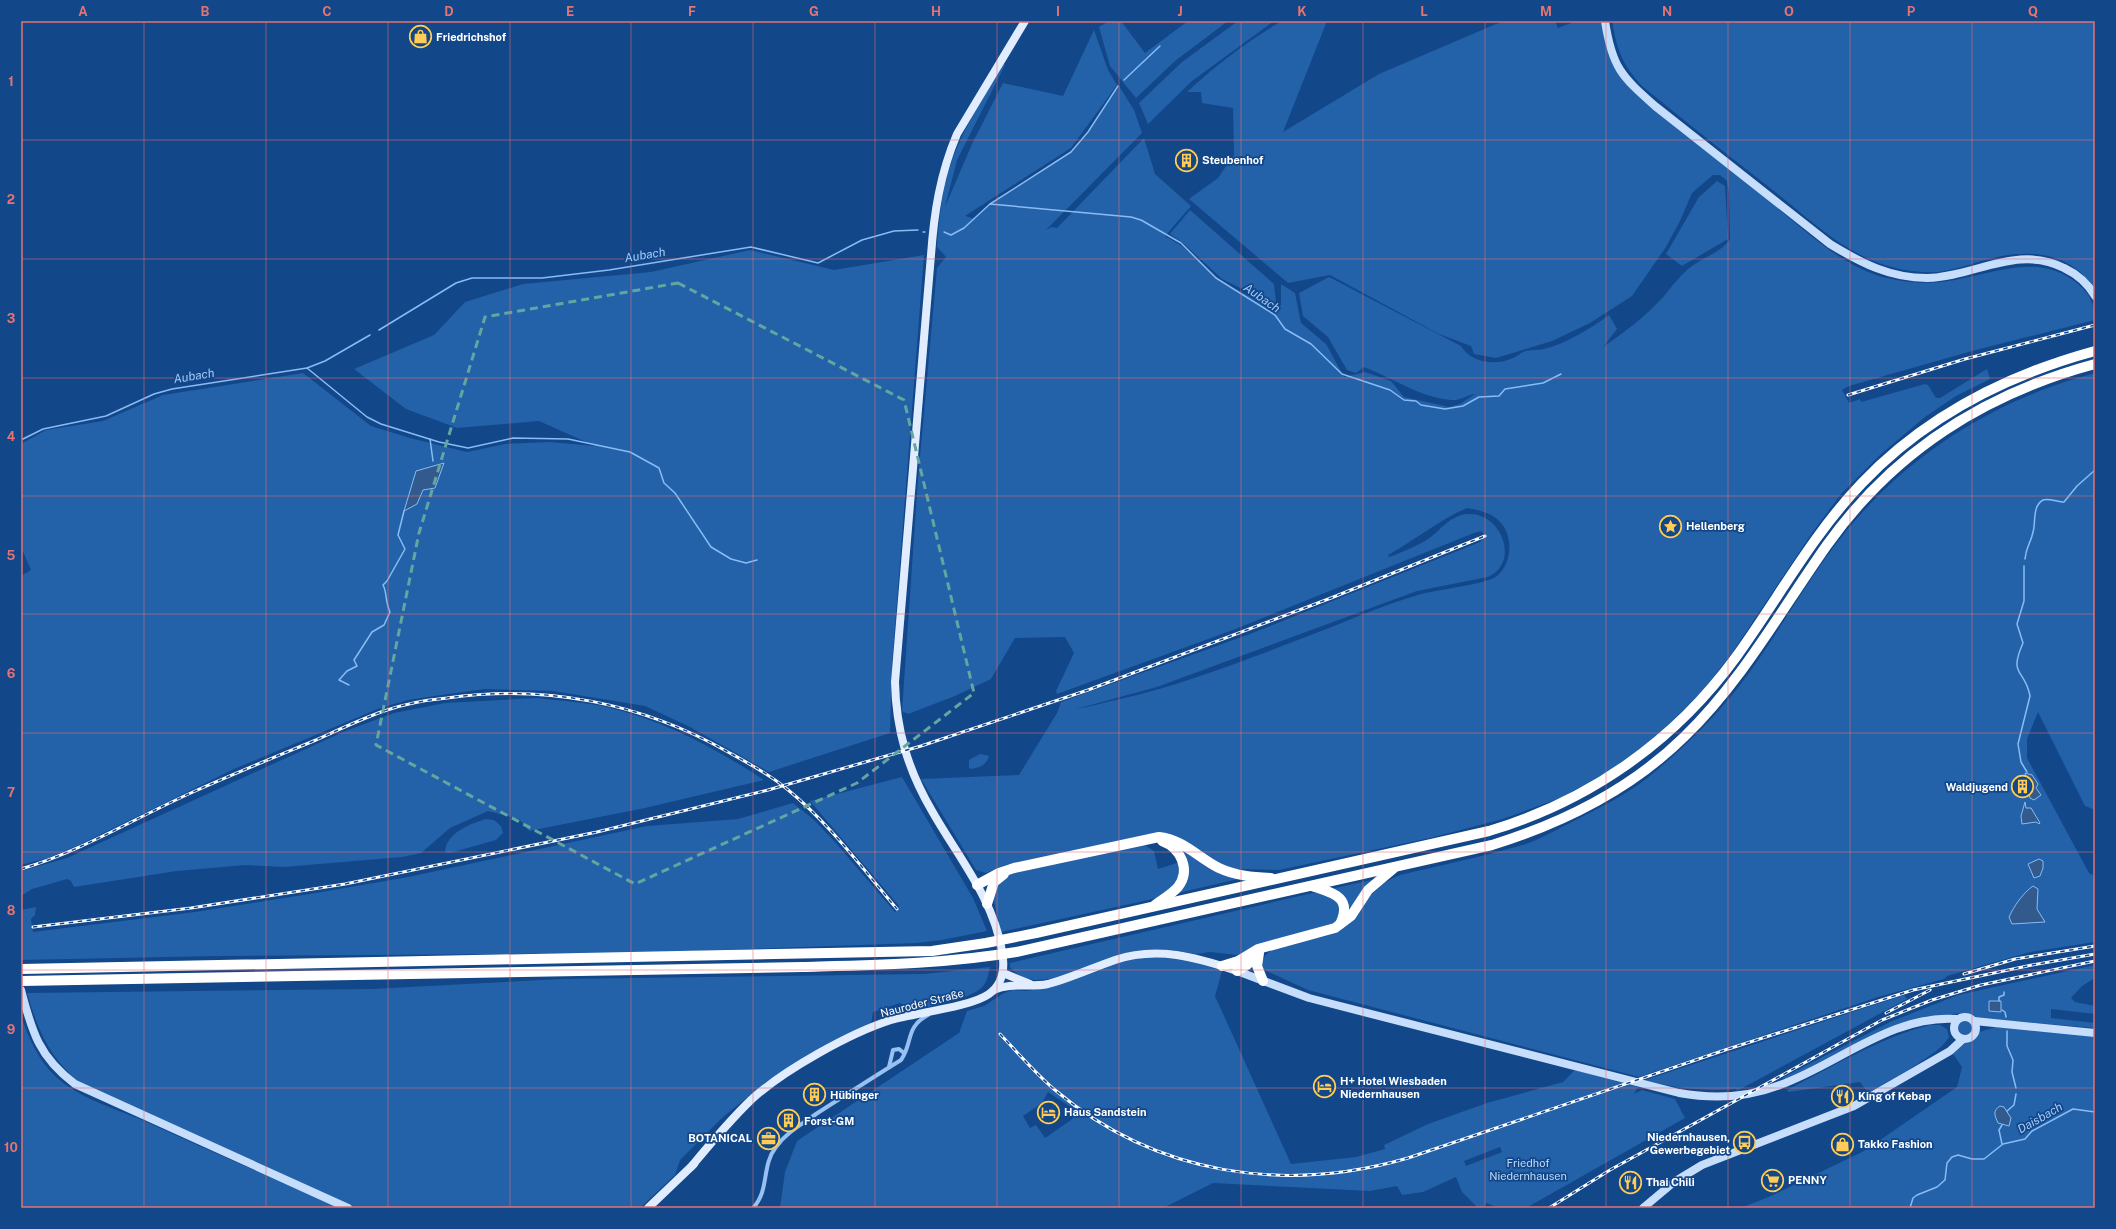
<svg xmlns="http://www.w3.org/2000/svg" width="2116" height="1229" font-family="'Public Sans',sans-serif">
<rect width="100%" height="100%" fill="#12478a"/>
<g fill="#2361a9" fill-rule="evenodd">
<path d="M1109,21H1121L1145,53L1188,21H1228L1175,61L1136,98L1110,66L1099,27Z"/>
<path d="M1238,21H1274L1192,81L1148,124L1139,103L1182,62Z"/>
<path d="M1282,21H1327L1283,132L1379,74L1496,24L1506,21H1555L1558,28L1576,21H1602C1606,47 1610,67 1628,86C1666,123 1711,154 1753,187C1790,217 1840,268 1887,278C1904,282 1924,284 1941,282C1988,277 2037,249 2078,284C2090,294 2095,305 2095,320L1972,351L1849,386L1842,390L1849,403L1860,399L1861,402L1925,384L1928,385L1936,398H1940L1987,369L1990,379L1956,396L1925,417L1881,454L1841,494L1812,533L1732,653L1705,688L1655,738L1612,769L1563,797L1503,819L1430,838L1279,870L1234,869L1219,864L1157,833L1005,865L986,873L976,870L921,779L1019,775L1057,713L1061,702L1250,634L1480,542L1485,535L1481,531L1474,533L1233,630L1057,694L1056,691L1074,653L1065,637L1015,638L991,679L955,696L908,714L902,711L918,479L937,268L946,257L937,247C939,222 941,197 948,173C959,134 983,99 1004,64L1005,65L957,160L945,207L972,144L1003,83L1063,96L1094,30L1108,70L1117,85L1071,148L965,216L975,219L990,205L1071,153L1089,132L1119,86L1134,110L1142,133L1046,230L1052,227L1057,228L1144,138L1155,174L1191,206L1165,236L1182,246L1222,282L1273,309L1281,305V284L1295,293L1301,323L1326,344L1344,377L1365,372L1391,381L1404,397L1449,407L1460,404L1475,394C1468,395 1459,401 1451,400C1419,397 1393,378 1364,367L1356,373L1347,370L1328,337L1303,316L1299,293L1329,277L1461,346C1471,363 1496,366 1513,358C1516,357 1519,354 1523,352C1529,349 1538,351 1544,349C1567,343 1590,329 1609,315L1617,329L1603,347C1625,332 1646,316 1664,296C1672,286 1679,277 1688,269C1701,258 1721,253 1730,239L1729,194L1727,181L1720,175H1713L1692,193L1680,221L1666,247L1632,296L1590,323L1552,341L1496,358L1474,354L1471,346L1439,334L1330,275L1288,283L1189,199L1218,178L1234,155L1233,108L1202,103L1201,92H1187C1216,65 1247,41 1282,21ZM1467,508C1478,510 1488,512 1497,519C1514,533 1513,562 1497,576C1487,584 1434,590 1418,595C1379,606 1341,624 1303,638C1243,661 1182,685 1120,699C1105,702 1090,707 1076,709L1157,687L1417,591L1488,577C1521,562 1501,512 1468,514C1449,515 1440,532 1425,541C1414,547 1400,553 1389,557L1388,555C1415,540 1439,520 1467,508Z"/>
<path d="M1612,21H2095V289C2074,257 2039,249 2002,256C1981,260 1960,269 1938,272C1925,273 1908,271 1896,268C1850,258 1814,223 1779,195C1733,159 1687,123 1642,86C1622,64 1617,50 1612,21Z"/>
<path d="M1717,181L1725,186L1728,239L1682,266L1666,254L1699,197Z"/>
<path d="M1190,210L1274,284L1276,302L1271,303L1222,279L1183,243L1170,234Z"/>
<path d="M750,250L834,270L924,255L892,665L890,733L769,772L690,727L645,706L553,691L485,689L448,694L408,700L380,708L234,769L79,845L48,858L21,865V576L31,570L21,547V444L46,430L103,421L163,395L303,373L371,426L410,438L467,452L505,444L550,442L595,446L539,421L457,428L406,409L354,369L434,335L465,302L523,284L651,272Z"/>
<path d="M2095,373V810L2085,806L2038,712L2027,739V758L2089,873L2095,876V942L2030,952L1947,976L1944,979L1878,997L1639,1077L1308,990L1260,968C1266,935 1314,945 1338,931C1343,928 1348,920 1352,915C1367,898 1379,883 1400,875C1442,865 1485,856 1526,844C1538,840 1550,833 1562,827C1595,810 1630,794 1657,770C1690,742 1721,711 1746,677C1785,624 1815,565 1859,516C1922,445 2004,397 2095,373Z"/>
<path d="M537,698C560,701 584,702 607,707C665,721 715,748 764,780L645,808L529,831L519,819L488,811L450,828L421,853L402,857L284,867L245,865L177,871L74,887L71,881L67,879L32,889L21,896V871L67,858L343,732L394,713L445,703Z"/>
<path d="M980,754L989,756C986,765 981,767 972,769L969,768V760Z"/>
<path d="M902,777L973,898L987,931L942,940L917,943L638,953L216,956L21,960V910L36,907L35,915L31,919L33,932L195,912L316,893L408,877L647,826L738,819L793,803L813,819L835,842L895,912L899,906L810,801Z"/>
<path d="M486,819L494,820L501,826L503,833L496,840L450,853L445,852C445,833 472,823 486,819Z"/>
<path d="M1140,842L1154,851L1158,869L1180,862L1178,881L1162,897L1001,932L993,897L994,888L1006,875Z"/>
<path d="M1177,844L1238,879L1178,893L1183,886Z"/>
<path d="M1376,879L1348,915L1331,889Z"/>
<path d="M1317,892L1326,893L1341,906L1336,923L1256,945L1237,955L1210,952L1197,954L1164,949L1139,951C1108,961 1069,979 1037,980C1027,980 1016,975 1010,967V963Z"/>
<path d="M1150,957C1176,958 1197,962 1222,971L1215,996L1291,1164L1356,1157L1385,1149L1384,1145L1428,1124L1487,1103L1563,1082L1575,1070L1638,1087L1634,1094L1642,1090L1675,1099L1685,1118L1526,1208H1499L1486,1203L1484,1208H1478L1462,1192L1456,1177L1423,1192L1402,1195L1397,1186L1370,1191L1213,1183L1163,1208H780L785,1172L797,1141L959,1033L967,1011L984,1006L1004,993L1013,990L1026,991L1050,987L1107,966L1134,959ZM1048,1092L1078,1112L1071,1120L1045,1138L1036,1125L1030,1128L1023,1116L1042,1103ZM1500,1147L1502,1152L1466,1166L1464,1161Z"/>
<path d="M2095,965V978L2082,986L2071,998L2075,1002L2095,1006V1014L2051,1009V1018L2095,1023V1028L1977,1018L1966,1013L1952,1014L1950,1018L1920,1022L1829,1062L1824,1060L1786,1079L1782,1078L1890,1022L1958,995Z"/>
<path d="M990,967C988,975 987,984 980,989C968,999 930,1006 914,1010L900,1003L873,1012L871,1024L806,1056L766,1082L723,1117L680,1160L675,1175L640,1208H357L78,1081C48,1055 38,1030 27,993L371,989L561,979L924,974Z"/>
<path d="M1904,995L1907,999L1737,1091L1736,1089C1705,1092 1675,1088 1645,1080Z"/>
<path d="M21,1016C28,1037 39,1061 55,1076C79,1098 113,1108 142,1120C208,1150 274,1179 341,1208H21Z"/>
<circle cx="1965" cy="1028" r="9"/>
<path d="M1930,1025H1940L1947,1029L1949,1037C1941,1054 1886,1082 1868,1093L1860,1082L1788,1092L1787,1090C1834,1066 1879,1038 1930,1025Z"/>
<path d="M1996,1027L2095,1036V1208H1741L1771,1196L1864,1151L1957,1087L1962,1067L1953,1054L1963,1043L1972,1040L1979,1032Z"/>
</g>
<g fill="#335a8c" stroke="#89bcf4">
<path d="M444,463L435,488L423,490L417,504L404,511L416,471Z"/>
<path d="M2025,773L2032,775L2038,784L2036,788L2041,795L2034,800L2030,798Z"/>
<path d="M2025,802L2026,808H2031L2040,823L2039,824L2036,822L2022,824L2021,816Z"/>
<path d="M2039,859L2043,861V868L2040,876L2034,878L2028,864Z"/>
<path d="M2033,886L2038,889L2037,909L2045,922L2012,924L2009,917C2014,906 2023,893 2033,886Z"/>
<path d="M1989,1001H2001V1012L1989,1011Z"/>
<path d="M2000,1106L2004,1107L2011,1118L2009,1126L1998,1123C1995,1116 1992,1111 2000,1106Z"/>
</g>
<g fill="none" stroke-linecap="round" stroke-linejoin="round">
<g stroke="#89bcf4" stroke-width="1.5">
<path d="M1124,80L1160,46"/>
<path d="M990,204L1071,152L1088,132L1118,86"/>
<path d="M923,232H925"/>
<path d="M944,232L951,235L964,228L990,204L1131,217L1141,220L1181,243L1216,278L1275,315L1285,329L1311,344L1342,374L1390,390L1404,400L1416,401L1421,405L1445,409L1463,406L1479,397L1499,396L1505,389L1543,383L1561,374"/>
<path d="M379,330L456,283L472,278H542L609,270L751,247L818,263L862,240L894,231L918,230"/>
<path d="M307,368L367,417L381,424L439,442L468,448L513,438L568,439L630,452L659,468L664,483L675,493L711,547L731,559L746,563L757,560"/>
<path d="M430,439L433,461"/>
<path d="M21,440L43,429L106,416L154,394L172,389L307,368L325,361L370,335"/>
<path d="M2025,559C2026,546 2031,543 2033,532C2036,523 2032,506 2043,500C2048,498 2058,502 2064,502L2077,486L2095,470"/>
<path d="M2024,566V601L2017,624L2023,643C2008,677 2025,668 2030,696L2018,744L2021,762L2027,772"/>
<path d="M349,685L339,680L347,671L357,666L354,660L372,632L384,625L390,612C385,601 387,592 383,585L387,581L405,549L398,535L404,511"/>
<path d="M1999,1001V997L2004,995V992"/>
<path d="M2002,1010L2005,1012L2006,1017"/>
<path d="M2007,1031V1046L2013,1060L2012,1072L2016,1088"/>
<path d="M2007,1111L2014,1105L2016,1094"/>
<path d="M2002,1125L1999,1130L2002,1144"/>
<path d="M1910,1208L1913,1198L1917,1195L1937,1187L1945,1180L1947,1163L1952,1157L1958,1155L1972,1159H1984L2003,1144L2025,1139L2032,1131L2073,1109L2095,1112"/>
</g>
<g stroke="#97c1f1" stroke-width="4">
<path d="M889,1067L893,1050L899,1049L904,1053"/>
<path d="M753,1208C770,1190 761,1166 776,1147C786,1133 802,1124 816,1114C844,1096 872,1078 901,1060C913,1043 905,1027 928,1015"/>
</g>
<g stroke="#c6ddfc" stroke-width="8">
<path d="M1605,21C1612,67 1621,76 1655,106L1830,244C1861,263 1890,278 1927,278C1974,277 2018,244 2064,268C2077,274 2088,284 2095,296"/>
<path d="M1237,971L1309,998L1679,1093C1713,1099 1747,1098 1780,1085C1838,1064 1893,1014 1957,1019"/>
<path d="M21,990C32,1032 39,1057 75,1084L348,1208"/>
<circle cx="1965" cy="1028" r="11"/>
<path d="M1974,1021L2095,1033"/>
<path d="M1643,1208L1674,1182L1702,1165L1854,1106L1950,1051L1963,1039"/>
</g>
<g stroke="#e1edff" stroke-width="8">
<path d="M1003,973L1030,984"/>
<path d="M994,990C1011,982 1030,988 1048,984C1071,978 1092,968 1115,960C1157,946 1196,957 1237,971"/>
<path d="M691,1167C710,1144 730,1120 752,1099C784,1070 850,1033 891,1020C915,1013 971,1007 989,994C1003,984 1005,967 1002,951C993,898 958,857 932,811C908,770 896,730 895,682L931,255C934,213 940,174 957,134L1025,21"/>
<path d="M648,1208L694,1164"/>
</g>
<g stroke="#fff" stroke-width="10">
<path d="M977,885L999,873L1014,868L1159,837C1182,839 1199,858 1219,868C1236,876 1254,877 1271,878"/>
<path d="M1312,886C1333,893 1353,897 1340,924"/>
<path d="M987,904L994,882L1004,874"/>
<path d="M1155,905C1163,899 1172,894 1178,887C1191,870 1181,848 1162,841"/>
<path d="M1259,953L1257,966L1263,981"/>
<path d="M1222,966L1238,961L1258,949L1335,928L1351,916L1368,890L1393,869"/>
<path d="M21,969L932,951L986,943L1036,933L1489,831C1589,801 1674,742 1736,657C1778,599 1812,535 1862,483C1926,416 2007,375 2095,351"/>
<path d="M1237,971L1247,965L1257,953"/>
<path d="M21,981L802,967C874,965 945,964 1016,952L1492,845C1563,823 1630,790 1684,737C1742,681 1781,610 1827,545C1894,451 1984,394 2095,364"/>
</g>
<defs>
<g id="rail">
<path d="M1848,395L1965,359L2095,325"/>
<path d="M21,869C82,851 135,818 193,792C233,774 275,757 316,740C338,730 361,719 384,711C404,704 426,700 447,698C545,684 642,703 728,752C748,763 769,774 787,789C829,823 862,868 897,909"/>
<path d="M33,927L191,908L345,884L597,832L768,790L921,746L1088,690L1331,598L1485,536"/>
<path d="M1964,974L2015,959L2095,946"/>
<path d="M1886,1013L1930,990"/>
<path d="M1000,1034C1018,1053 1035,1073 1055,1090C1156,1175 1284,1194 1408,1158L1725,1050L1913,990L2032,965L2095,954"/>
<path d="M1549,1208L1610,1170L1882,1020L1932,1000L1981,985L2095,961"/>
</g>
</defs>
<use href="#rail" stroke="#fff" stroke-width="3"/>
<use href="#rail" stroke="#12478a" stroke-width="1.5" stroke-dasharray="4.5" stroke-linecap="butt"/>
</g>
<path fill="none" stroke="#63a6a1" stroke-width="3" stroke-dasharray="8 5" stroke-linejoin="round" d="M678,283L904,400L974,693L857,783L635,884L376,745L419,533L485,317Z"/>
<path fill="none" stroke="#e47373" stroke-width="1" stroke-opacity="0.55" d="M144,21V1208M266,21V1208M388,21V1208M510,21V1208M631,21V1208M753,21V1208M875,21V1208M997,21V1208M1119,21V1208M1241,21V1208M1363,21V1208M1485,21V1208M1606,21V1208M1728,21V1208M1850,21V1208M1972,21V1208M21,140H2095M21,259H2095M21,378H2095M21,496H2095M21,614H2095M21,733H2095M21,852H2095M21,970H2095M21,1088H2095"/>
<defs>
<symbol id="shop-ring" viewBox="-11 -11 22 22"><circle r="9.5" fill="#12478a" stroke="#ffcd57" stroke-width="1.5"/><path d="M-5-2.5h2.3a2.7 3.5 0 0 1 5.4 0H5L5.5 6h-11ZM-1.5-2.5h3a1.5 2.3 0 0 0-3 0Z" fill="#ffcd57"/></symbol>
<symbol id="building-ring" viewBox="-11 -11 22 22"><circle r="9.5" fill="#12478a" stroke="#ffcd57" stroke-width="1.5"/><path d="M-4-6H4V6H1V3H-1V6H-4ZM-2.5-4.3h1.7v1.8h-1.7ZM.8-4.3h1.7v1.8H.8ZM-2.5-1h1.7V.8h-1.7ZM.8-1h1.7V.8H.8Z" fill="#ffcd57"/></symbol>
<symbol id="sight-ring" viewBox="-11 -11 22 22"><circle r="9.5" fill="#12478a" stroke="#ffcd57" stroke-width="1.5"/><path d="M0-6L1.8-2.2L6-1.7L2.9 1.2L3.7 5.4L0 3.3L-3.7 5.4L-2.9 1.2L-6-1.7L-1.8-2.2Z" fill="#ffcd57"/></symbol>
<symbol id="hotel-ring" viewBox="-11 -11 22 22"><circle r="9.5" fill="#12478a" stroke="#ffcd57" stroke-width="1.5"/><path d="M-6-4.5h1.5V1H6V5H4.5V3h-9V5H-6ZM-4 0a1.8 1.8 0 1 1 3.6 0ZM.5 0V-2.5h3Q6-2.5 6 0Z" fill="#ffcd57"/></symbol>
<symbol id="restaurant-ring" viewBox="-11 -11 22 22"><circle r="9.5" fill="#12478a" stroke="#ffcd57" stroke-width="1.5"/><path d="M-5-6h1v4h1v-4h1v4h1v-4h1v5L-1.5 .5V6h-2V.5L-5-1ZM5-6V6H3V1.5H1.5Q1.5-4 5-6Z" fill="#ffcd57"/></symbol>
<symbol id="office-ring" viewBox="-11 -11 22 22"><circle r="9.5" fill="#12478a" stroke="#ffcd57" stroke-width="1.5"/><path d="M-6-3h4V-5.5h4V-3h4V5H-6ZM-1-4.5V-3h2v-1.5ZM-6 0V1H6V0Z" fill="#ffcd57"/></symbol>
<symbol id="bus-ring" viewBox="-11 -11 22 22"><circle r="9.5" fill="#12478a" stroke="#ffcd57" stroke-width="1.5"/><path d="M-5-6H5V4H4V6H2V4H-2V6H-4V4H-5ZM-3.5-4V0h7V-4ZM-3.5 1.2v1.5H-2V1.2ZM2 1.2v1.5H3.5V1.2Z" fill="#ffcd57"/></symbol>
<symbol id="supermarket-ring" viewBox="-11 -11 22 22"><circle r="9.5" fill="#12478a" stroke="#ffcd57" stroke-width="1.5"/><path d="M-6-5.5h2.5l.6 2H6L4.5 2H-2.5L-4.4-4H-6ZM-1.5 3.2a1.3 1.3 0 1 0 .1 0ZM3 3.2a1.3 1.3 0 1 0 .1 0Z" fill="#ffcd57"/></symbol>
</defs>
<g fill-rule="evenodd">
<use href="#shop-ring" x="408" y="24" width="25" height="25"/>
<use href="#building-ring" x="1174" y="148" width="25" height="25"/>
<use href="#sight-ring" x="1658" y="514" width="25" height="25"/>
<use href="#building-ring" x="2010" y="774" width="25" height="25"/>
<use href="#hotel-ring" x="1312" y="1074" width="25" height="25"/>
<use href="#building-ring" x="802" y="1082" width="25" height="25"/>
<use href="#restaurant-ring" x="1830" y="1084" width="25" height="25"/>
<use href="#hotel-ring" x="1036" y="1100" width="25" height="25"/>
<use href="#building-ring" x="776" y="1108" width="25" height="25"/>
<use href="#office-ring" x="756" y="1126" width="25" height="25"/>
<use href="#bus-ring" x="1732" y="1130" width="25" height="25"/>
<use href="#shop-ring" x="1830" y="1132" width="25" height="25"/>
<use href="#supermarket-ring" x="1760" y="1168" width="25" height="25"/>
<use href="#restaurant-ring" x="1618" y="1170" width="25" height="25"/>
</g>
<g text-anchor="middle" dominant-baseline="central" stroke-width="3.5" stroke-linejoin="round" paint-order="stroke">
<g font-size="11" font-weight="bold" fill="#fff" stroke="#12478a" text-anchor="start">
<text x="436" y="37">Friedrichshof</text>
<text x="1202" y="160">Steubenhof</text>
<text x="1686" y="526">Hellenberg</text>
<text x="2008" y="787" text-anchor="end">Waldjugend</text>
<text x="1340" y="1081">H+ Hotel Wiesbaden<tspan x="1340" dy="13">Niedernhausen</tspan></text>
<text x="830" y="1095">Hübinger</text>
<text x="1858" y="1096">King of Kebap</text>
<text x="1064" y="1112">Haus Sandstein</text>
<text x="804" y="1121">Forst-GM</text>
<text x="1730" y="1137" text-anchor="end">Niedernhausen,<tspan x="1730" dy="13">Gewerbegebiet</tspan></text>
<text x="752" y="1138" text-anchor="end">BOTANICAL</text>
<text x="1858" y="1144">Takko Fashion</text>
<text x="1788" y="1180">PENNY</text>
<text x="1646" y="1182">Thai Chili</text>
</g>
<g font-size="11" fill="#fff" stroke="#12478a">
<text transform="translate(922 1003) rotate(-14)">Nauroder Straße</text>
</g>
<g font-size="11" fill="#bedbfc" stroke="#12478a">
<text x="1528" y="1163">Friedhof<tspan x="1528" dy="13">Niedernhausen</tspan></text>
</g>
<g font-size="12" font-style="italic" fill="#a3cbf8" stroke="#12478a">
<text transform="translate(645 255) rotate(-9)">Aubach</text>
<text transform="translate(1262 298) rotate(35)">Aubach</text>
<text transform="translate(194 376) rotate(-9)">Aubach</text>
<text transform="translate(2040 1118) rotate(-30)">Daisbach</text>
</g>
</g>
<rect width="2116" height="1229" fill="none" stroke="#12478a" stroke-width="44"/>
<rect x="22" y="22" width="2072" height="1185" fill="none" stroke="#e47373" stroke-width="1.5"/>
<g font-size="13" text-anchor="middle" font-weight="bold" fill="#e47373">
<text x="83" y="16">A</text>
<text x="205" y="16">B</text>
<text x="327" y="16">C</text>
<text x="449" y="16">D</text>
<text x="570" y="16">E</text>
<text x="692" y="16">F</text>
<text x="814" y="16">G</text>
<text x="936" y="16">H</text>
<text x="1058" y="16">I</text>
<text x="1180" y="16">J</text>
<text x="1302" y="16">K</text>
<text x="1424" y="16">L</text>
<text x="1546" y="16">M</text>
<text x="1667" y="16">N</text>
<text x="1789" y="16">O</text>
<text x="1911" y="16">P</text>
<text x="2033" y="16">Q</text>
<text x="11" y="86">1</text>
<text x="11" y="204">2</text>
<text x="11" y="323">3</text>
<text x="11" y="441">4</text>
<text x="11" y="560">5</text>
<text x="11" y="678">6</text>
<text x="11" y="797">7</text>
<text x="11" y="915">8</text>
<text x="11" y="1034">9</text>
<text x="11" y="1152">10</text>
</g>
</svg>
